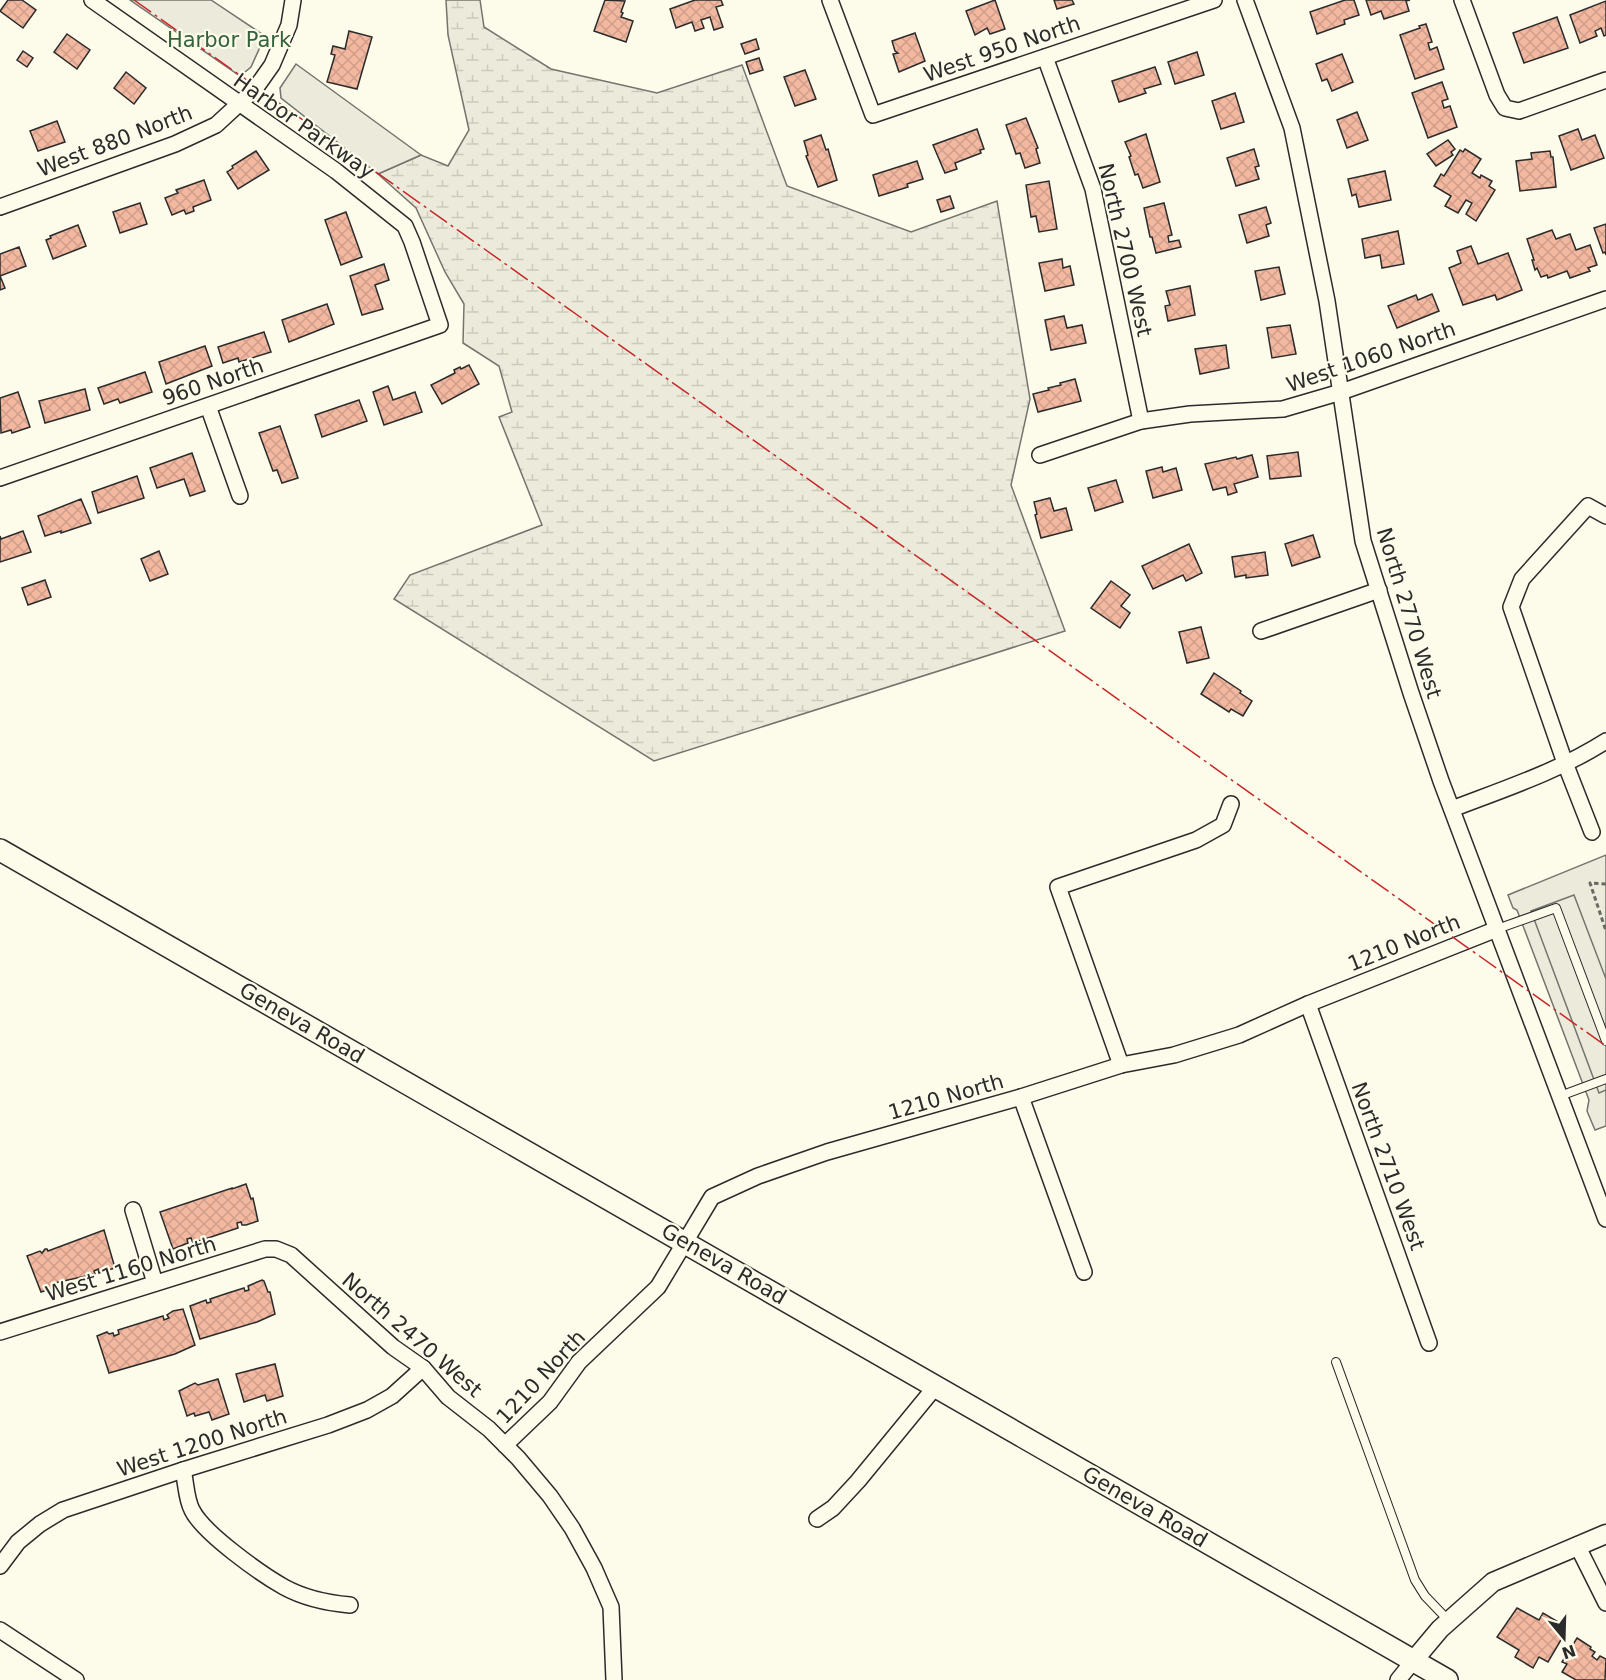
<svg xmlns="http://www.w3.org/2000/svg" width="1606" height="1680" font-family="'DejaVu Sans',sans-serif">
<defs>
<pattern id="wetland-marsh" width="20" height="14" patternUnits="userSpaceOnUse" patternTransform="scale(1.5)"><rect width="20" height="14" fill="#ecebdb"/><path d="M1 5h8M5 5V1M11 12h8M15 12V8" fill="none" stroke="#cbcabc"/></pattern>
<pattern id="building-cross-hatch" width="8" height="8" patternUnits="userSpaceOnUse" patternTransform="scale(1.5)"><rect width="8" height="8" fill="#f2b8a0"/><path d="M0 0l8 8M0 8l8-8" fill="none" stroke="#d09e8a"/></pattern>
</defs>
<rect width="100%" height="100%" fill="#fdfbea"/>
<path fill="url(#wetland-marsh)" stroke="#74746e" stroke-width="1.5" d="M446,0H480L484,27L551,69L657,93L742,65L787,186L911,232L997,201L1030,399L1011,485L1065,631L654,761L394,599L410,575L542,525L499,417L512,412L499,366L463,343L464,304L445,272L416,208L378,174L421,155L448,166L469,130L448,35Z"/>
<g fill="#ecebdb" stroke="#74746e" stroke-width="1.5">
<path d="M130,0H211L265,36L251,67L240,76Z"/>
<path d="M296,64L421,155L378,174L281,98L280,88Z"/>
<path d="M1606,855V1126L1595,1130L1587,1111L1589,1100L1517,910L1513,908L1508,895Z"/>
</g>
<path fill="#eceadb" stroke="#74746e" stroke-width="1.5" d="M1574,895L1606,979V1090L1599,1093L1531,911Z"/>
<g fill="url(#building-cross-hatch)" stroke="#2b2b2b" stroke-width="1.5">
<path d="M8,0H22L36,10L23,28L0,11Z"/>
<path d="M605,0L625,1L621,12L623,13L621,17L633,21L626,42L594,31Z"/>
<path d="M695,0H721L723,5L716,7L723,27L714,30L710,17L701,20L704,28L695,31L692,22L676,28L670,9Z"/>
<path d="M995,0L1005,29L990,34L987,28L975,35L966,11Z"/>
<path d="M1054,0H1072L1074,4L1057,9Z"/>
<path d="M1345,0H1354L1359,15L1344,20L1345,24L1317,34L1310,12Z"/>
<path d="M1366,0H1410L1406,1L1409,11L1384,19L1381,11L1371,15Z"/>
<path d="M1606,1V35L1604,36L1601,28L1595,31L1597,36L1580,43L1570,15Z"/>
<path d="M1557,17L1568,48L1524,63L1513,33Z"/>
<path d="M1426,24L1432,42L1428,43L1430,50L1437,47L1444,69L1415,79L1400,35L1420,28L1419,26Z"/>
<path d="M349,31L372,37L357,89L327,82L335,55L331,54L333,46L345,49Z"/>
<path d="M915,33L925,61L899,72L893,54L898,53L895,51L892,41Z"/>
<path d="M67,34L90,50L77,69L54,52Z"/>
<path d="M756,39L759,49L745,54L741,44Z"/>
<path d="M23,51L33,58L27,67L17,60Z"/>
<path d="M1197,52L1204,75L1175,84L1168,62Z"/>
<path d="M1342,54L1353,82L1332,91L1327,79L1322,81L1316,64Z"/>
<path d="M759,58L763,70L750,74L746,62Z"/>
<path d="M1155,67L1161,84L1144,89L1146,93L1119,102L1112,81Z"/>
<path d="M805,70L816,99L795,106L784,77Z"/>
<path d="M126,72L146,88L134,104L114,88Z"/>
<path d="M1442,82L1448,99L1442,101L1444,108L1450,106L1457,127L1428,138L1412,93Z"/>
<path d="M1235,93L1244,122L1221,129L1212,101Z"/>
<path d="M1357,112L1368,140L1347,148L1337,120Z"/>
<path d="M1026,118L1038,148L1036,149L1040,163L1025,168L1020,153L1016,154L1006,125Z"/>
<path d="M57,121L65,142L38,151L30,131Z"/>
<path d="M977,129L984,149L980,150L981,153L955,163L957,169L945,173L933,145Z"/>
<path d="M1578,129L1582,140L1595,135L1604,158L1571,170L1559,136Z"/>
<path d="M1146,134L1160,182L1143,188L1138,174L1135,175L1129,157L1131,156L1125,142Z"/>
<path d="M821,135L826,150L828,149L837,180L818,187L806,156L808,155L804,141Z"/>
<path d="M1448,140L1455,149L1451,152L1453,155L1436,166L1427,154Z"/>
<path d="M1254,149L1259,166L1255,167L1259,179L1236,186L1227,158Z"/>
<path d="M1465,149L1481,159L1472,173L1480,178L1481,175L1492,181L1489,186L1495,190L1476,221L1466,214L1472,203L1466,200L1458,213L1445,206L1451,196L1434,186L1441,174L1444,176L1460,150L1463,152Z"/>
<path d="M256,151L269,170L238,189L227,172L233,168L232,166Z"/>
<path d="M1550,151L1551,157H1553L1556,187L1520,191L1516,161L1532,159L1531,153Z"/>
<path d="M917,161L923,179L907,184L908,187L879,196L873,175Z"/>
<path d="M1385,171L1391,200L1359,207L1356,194L1352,196L1348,179Z"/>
<path d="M204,180L211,200L193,207L194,211L186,214L184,210L172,215L165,198L178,193L176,190Z"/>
<path d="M1049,181L1057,229L1039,232L1036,216L1031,217L1026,185Z"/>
<path d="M950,196L954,208L941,212L937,200Z"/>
<path d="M140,203L147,224L120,233L113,212Z"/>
<path d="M1164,203L1172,235L1168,236L1169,242L1179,240L1181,247L1156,253L1152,237H1150L1144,208Z"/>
<path d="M1266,207L1271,223L1266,225L1269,236L1247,243L1239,215Z"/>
<path d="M346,212L362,257L341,265L325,220Z"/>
<path d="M1606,224V255L1605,252L1603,253L1594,228Z"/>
<path d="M78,225L86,246L53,259L46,240L51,238L50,236Z"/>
<path d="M1552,230L1556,239L1570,234L1576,250L1590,245L1597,265L1588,268L1590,271L1570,278L1567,271L1548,278L1547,275L1541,277L1537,268L1535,270L1532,260H1534L1527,239Z"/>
<path d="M1398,231L1404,264L1382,268L1380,255L1365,258L1362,239Z"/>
<path d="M1471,246L1478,264L1508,253L1522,290L1497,300L1495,295L1463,305L1449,268L1461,263L1457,251Z"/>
<path d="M19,247L26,266L0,276L5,288L0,290V254Z"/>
<path d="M1062,259L1063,268L1070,266L1074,285L1045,291L1039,263Z"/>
<path d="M384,264L389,280L375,285L383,309L362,315L350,276Z"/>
<path d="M1279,267L1285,294L1261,300L1255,271Z"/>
<path d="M1190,286L1195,315L1168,321L1165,306L1170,305L1166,291Z"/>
<path d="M1432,294L1439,311L1397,328L1388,306L1416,295L1418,300Z"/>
<path d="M327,304L334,324L289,342L282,320Z"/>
<path d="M1064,316L1067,328L1082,325L1086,343L1051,350L1045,320Z"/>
<path d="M1290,325L1296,354L1272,358L1267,328Z"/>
<path d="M264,332L271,352L239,362L238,358L223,363L218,347Z"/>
<path d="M1226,345L1229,368L1200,374L1195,349Z"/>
<path d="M205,346L212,366L166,384L159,362Z"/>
<path d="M469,365L479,384L442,404L431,385L455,373L454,370L460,367L461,369Z"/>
<path d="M145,372L152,392L120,403L118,399L104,404L98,388Z"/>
<path d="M1075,379L1081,401L1038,412L1033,394L1049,390L1048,388L1061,385L1060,383Z"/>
<path d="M388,386L393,400L415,392L422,412L384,425L373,392Z"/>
<path d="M85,389L90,410L45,423L39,401Z"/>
<path d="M18,392L30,427L12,433L11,430L1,433L0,398Z"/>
<path d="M359,400L367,421L322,437L315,415Z"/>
<path d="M280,426L298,478L282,483L277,470L273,471L259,433Z"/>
<path d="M1298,452L1301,476L1270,479L1267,456Z"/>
<path d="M192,453L205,491L190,496L184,479L157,488L150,468Z"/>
<path d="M1252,455L1258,477L1234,484L1237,492L1228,495L1226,487L1213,490L1205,464L1236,457L1237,459Z"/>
<path d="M1162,467L1163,472L1176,468L1182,490L1153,498L1146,471Z"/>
<path d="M137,476L144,498L98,513L92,492Z"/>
<path d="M1116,480L1123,502L1095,511L1088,488Z"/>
<path d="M1050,498L1054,511L1066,508L1072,530L1041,538L1035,515L1037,514L1034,502Z"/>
<path d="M81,499L91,523L61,533V531L45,536L38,516Z"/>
<path d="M23,531L31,552L0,562V536L1,539Z"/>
<path d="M1313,535L1320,557L1292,566L1285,544Z"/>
<path d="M1189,544L1202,573L1186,581L1183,575L1153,589L1142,566Z"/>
<path d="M159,551L168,574L150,581L141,559Z"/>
<path d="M1265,552L1268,575L1246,578V575L1235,577L1232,557Z"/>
<path d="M45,580L51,597L28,605L22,588Z"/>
<path d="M1111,581L1130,595L1121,606L1130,613L1120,628L1091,608Z"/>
<path d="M1201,627L1209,658L1187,663L1179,632Z"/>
<path d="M1214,673L1241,691L1240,693L1252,701L1243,716L1231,709L1229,712L1201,694Z"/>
<path d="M246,1184L251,1199L253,1198L258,1221L246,1225H242L241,1222L237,1223L238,1228L193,1243L191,1238L187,1239L188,1243L173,1249L160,1212L232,1188V1189Z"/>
<path d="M104,1230L115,1268L99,1273L98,1269L94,1271L95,1274L59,1282L55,1283L57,1287L41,1292L27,1256L40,1251L42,1253L45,1249H47L48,1251Z"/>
<path d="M262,1280L264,1281L268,1292H270L275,1314L257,1322L200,1339L190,1306L206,1300L207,1303L211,1302L210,1299L228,1293L244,1288L245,1291L249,1290L248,1286Z"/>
<path d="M183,1309L195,1345L175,1354L109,1373L97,1336L107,1332L109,1334L113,1333L114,1336L119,1334L118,1330L163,1316L164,1320L169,1318L167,1315L173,1311Z"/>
<path d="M275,1364L283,1396L267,1401L265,1395L244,1402L236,1374Z"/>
<path d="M218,1379L229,1414L212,1420L209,1412L195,1416L194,1413L187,1416L179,1391L195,1383L198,1385Z"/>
<path d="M1517,1608L1539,1620L1543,1613L1560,1623L1557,1629L1565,1633L1548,1662L1539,1657L1533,1668L1515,1657L1519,1650L1497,1637Z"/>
<path d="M1577,1638L1591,1647L1590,1649L1595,1652L1592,1656L1597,1660L1600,1656L1606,1659L1605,1680H1576L1562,1672L1567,1664L1562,1662Z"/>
</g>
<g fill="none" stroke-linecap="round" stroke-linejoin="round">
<defs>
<g id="service">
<path d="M1497,929L1556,908L1606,1041"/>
<path d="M1560,1096L1606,1079"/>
<path d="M1336,1362L1415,1580L1425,1596L1449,1621"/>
</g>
<g id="minor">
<path d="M830,0L873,115L1214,0"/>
<path d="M1245,0L1292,128L1327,301L1363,541L1411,693L1441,781L1606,1219"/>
<path d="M1462,0L1497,95L1505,108L1519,111L1606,80"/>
<path d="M1045,57L1093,189L1141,421"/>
<path d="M0,207L175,144L216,125L255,89L272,65L289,25L293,0"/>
<path d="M208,406L240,496"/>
<path d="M1040,455L1141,421L1190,414L1283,409L1341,392L1606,299"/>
<path d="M0,478L440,325L412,242L405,226L336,171L92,0"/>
<path d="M1261,631L1379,590"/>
<path d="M1452,809C1504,789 1559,771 1606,741"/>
<path d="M1592,832L1565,763L1511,607L1522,579L1588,506L1606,516"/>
<path d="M1308,1004L1429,1343"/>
<path d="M1121,1065L1058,887L1196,840L1223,825L1231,804"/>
<path d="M1021,1097L1084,1272"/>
<path d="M133,1210L155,1283"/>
<path d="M0,1332L265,1249H276L291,1255L393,1347L423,1368L448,1397L489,1429L518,1458L550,1496L572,1528L594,1568L611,1607L614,1680"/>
<path d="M505,1445L550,1402L579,1362L658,1287L712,1197L758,1176L827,1152L1021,1097L1121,1065L1174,1055L1239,1035L1308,1004L1497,929"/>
<path d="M183,1470C186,1482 186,1499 192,1510C203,1533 261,1574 284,1587C304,1598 327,1603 350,1605"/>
<path d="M817,1519L833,1508L858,1481L936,1386"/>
<path d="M1577,1545L1606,1603"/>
<path d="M0,1566L18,1542L40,1524L63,1510L183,1470L328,1425L367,1410L392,1396L423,1368"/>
<path d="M0,1630L76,1680"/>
<path d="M1398,1680L1414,1660"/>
</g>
<path id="tertiary" d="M1414,1660L1440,1629L1493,1582L1606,1534"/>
<path id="secondary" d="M0,850L1447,1680"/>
</defs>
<use href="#service" stroke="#2b2b2b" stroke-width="10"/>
<use href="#minor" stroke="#2b2b2b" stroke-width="18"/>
<use href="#tertiary" stroke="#2b2b2b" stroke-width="21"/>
<use href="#secondary" stroke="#2b2b2b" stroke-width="24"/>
<path stroke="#6a6964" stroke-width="3" stroke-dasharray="4.5 3" stroke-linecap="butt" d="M1606,884L1590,883L1606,931"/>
<use href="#service" stroke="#fdfbea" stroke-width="8"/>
<use href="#minor" stroke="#fdfbea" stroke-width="15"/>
<use href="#tertiary" stroke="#fdfbea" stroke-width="18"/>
<use href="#secondary" stroke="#fdfbea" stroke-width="21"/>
<path stroke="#c62828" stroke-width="1.5" stroke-dasharray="21 4.5 3 4.5" stroke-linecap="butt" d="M134,0L1606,1046"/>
</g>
<g text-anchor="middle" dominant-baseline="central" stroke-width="4.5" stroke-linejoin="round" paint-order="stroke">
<g font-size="21" fill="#34623c" stroke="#fdfbea">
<text x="229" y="40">Harbor Park</text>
</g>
<g font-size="21" fill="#2b2b2b" stroke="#fdfbea">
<text transform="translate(1002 49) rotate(-19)">West 950 North</text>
<text transform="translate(304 126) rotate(35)">Harbor Parkway</text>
<text transform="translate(115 141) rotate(-21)">West 880 North</text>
<text transform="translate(1125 250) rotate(77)">North 2700 West</text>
<text transform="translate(1371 357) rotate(-19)">West 1060 North</text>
<text transform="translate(213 382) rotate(-19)">960 North</text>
<text transform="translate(1409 613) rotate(73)">North 2770 West</text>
<text transform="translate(1404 943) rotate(-22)">1210 North</text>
<text transform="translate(302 1023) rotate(30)">Geneva Road</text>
<text transform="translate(946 1097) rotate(-16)">1210 North</text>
<text transform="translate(1388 1166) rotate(70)">North 2710 West</text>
<text transform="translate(724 1264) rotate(30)">Geneva Road</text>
<text transform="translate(131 1269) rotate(-17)">West 1160 North</text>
<text transform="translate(412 1335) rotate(41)">North 2470 West</text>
<text transform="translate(541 1377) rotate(-47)">1210 North</text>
<text transform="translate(202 1443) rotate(-18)">West 1200 North</text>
<text transform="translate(1145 1507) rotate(30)">Geneva Road</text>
</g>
</g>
<g transform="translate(1564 1638) rotate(161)" stroke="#fdfbea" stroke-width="4.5" paint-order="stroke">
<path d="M0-4.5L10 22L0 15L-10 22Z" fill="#2b2b2b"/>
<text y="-9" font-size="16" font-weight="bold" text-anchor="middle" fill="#2b2b2b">N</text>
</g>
</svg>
